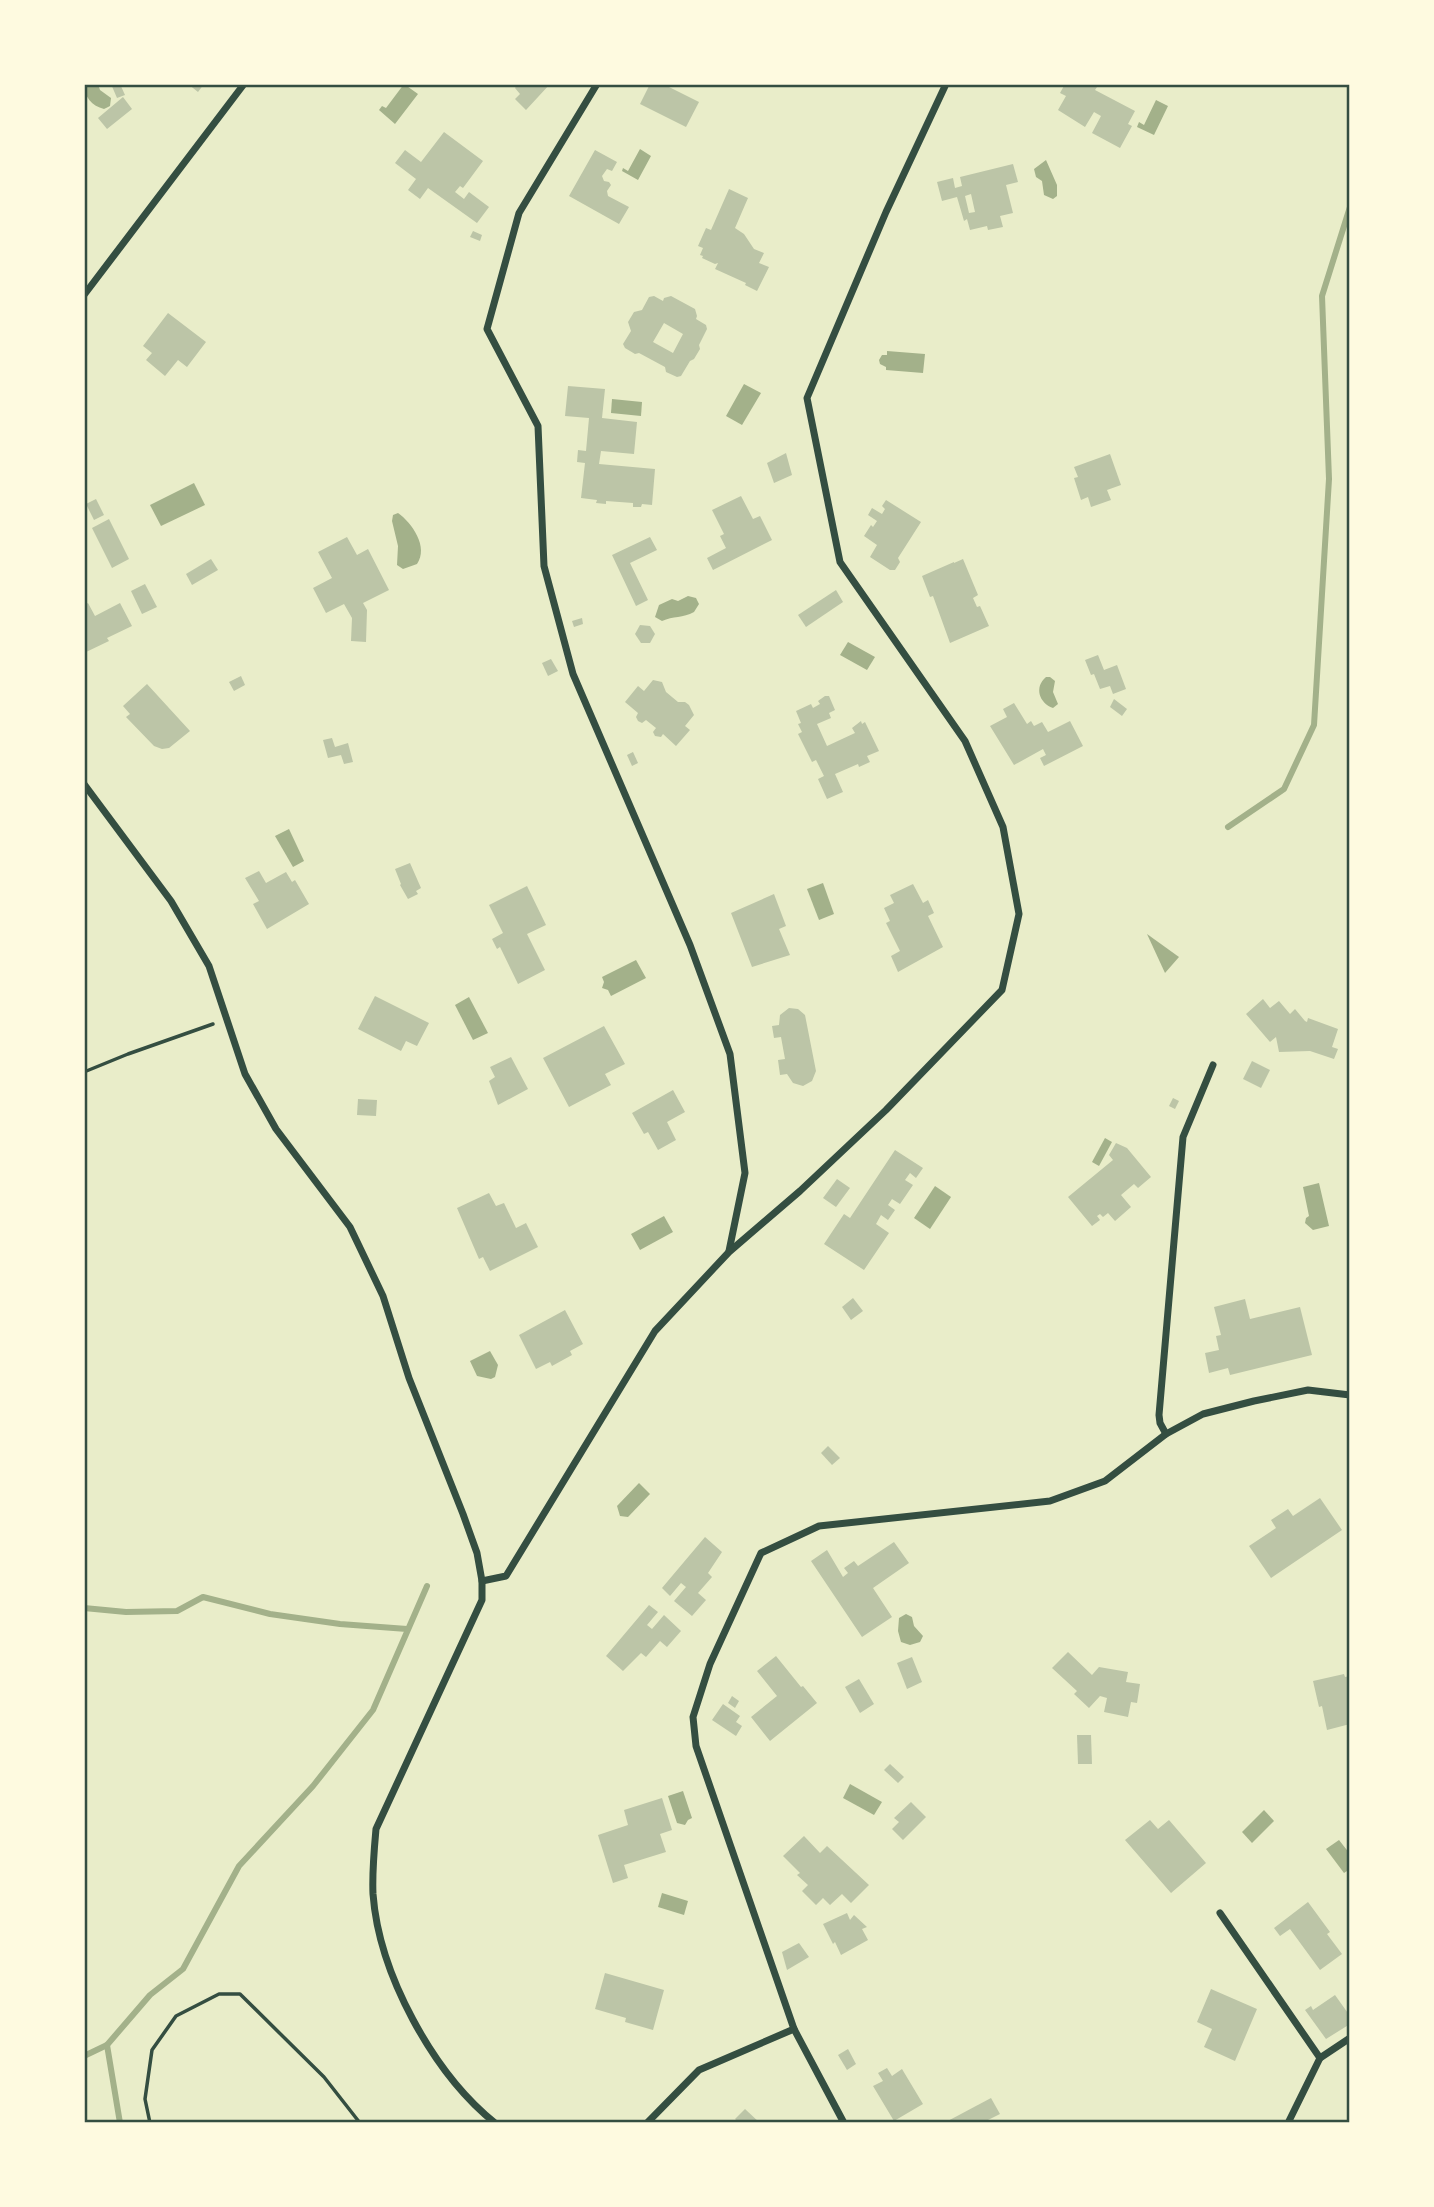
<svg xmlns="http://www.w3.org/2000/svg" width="1434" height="2207" font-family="'Work Sans',sans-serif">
<rect width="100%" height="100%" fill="#e9edc9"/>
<g fill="#a3b18a">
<path d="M84,84H98L100,90L111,98L110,106L104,109C92,106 84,97 84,84Z"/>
<path d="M404,84L418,94L395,124L379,110L382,106L386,108Z"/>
<path d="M1156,100L1168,106L1154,135L1137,127L1139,122L1144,125Z"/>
<path d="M640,149L651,156L638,180L622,171L623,168L628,171Z"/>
<path d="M1046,160L1057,185V196L1053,199L1044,195L1042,181L1036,177L1034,169Z"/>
<path d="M887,351L925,354L923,373L886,370V367L880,364L879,360L882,355H887Z"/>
<path d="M744,384L761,393L742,425L726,416Z"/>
<path d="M612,399L642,402L641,416L611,413Z"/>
<path d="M194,483L205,505L161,526L150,505Z"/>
<path d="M398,513C412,523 429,547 417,564L403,569L397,565L398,546L392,521L393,515Z"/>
<path d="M688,596L696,598L699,604L694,612C683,618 673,616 662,621L655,617L659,605L672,599L678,601Z"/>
<path d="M848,642L875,657L867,670L840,655Z"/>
<path d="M1046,677H1050L1055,681L1053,692L1058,704L1053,708C1039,703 1034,687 1046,677Z"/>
<path d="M289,829L304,861L293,867L275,836Z"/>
<path d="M823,883L834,914L819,920L807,889Z"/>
<path d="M1147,934L1179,957L1165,973Z"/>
<path d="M636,960L646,978L611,996L608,990L602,988L604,982L602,977Z"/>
<path d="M469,997L488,1033L473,1040L455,1005Z"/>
<path d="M1105,1138L1112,1142L1099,1166L1092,1162Z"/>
<path d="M1319,1183L1329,1226L1313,1230L1305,1223L1306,1218L1309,1216L1303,1187Z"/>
<path d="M935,1186L951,1197L930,1229L914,1218Z"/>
<path d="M664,1216L673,1232L640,1250L631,1234Z"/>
<path d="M490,1351L498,1365L495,1377L491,1379L477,1376L470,1361Z"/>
<path d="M639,1483L650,1494L628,1517L620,1516L617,1506Z"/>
<path d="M906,1614L912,1617L914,1626L923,1636L920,1642L910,1645L901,1642L898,1631L899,1618Z"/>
<path d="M850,1784L882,1802L874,1815L843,1798Z"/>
<path d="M683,1791L692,1818L688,1820L685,1825L677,1823L668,1796Z"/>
<path d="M1264,1810L1274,1821L1252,1843L1242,1832Z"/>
<path d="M1339,1840L1350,1854V1869L1344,1873L1326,1849Z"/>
<path d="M662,1893L688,1901L684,1915L658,1907Z"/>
</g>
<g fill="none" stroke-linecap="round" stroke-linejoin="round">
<g stroke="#a3b18a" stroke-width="6">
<path d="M1228,827L1284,789L1314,725L1329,479L1322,296L1350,207"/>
<path d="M84,1608L126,1612L177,1611L203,1597L270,1614L340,1624L407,1629"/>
<path d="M107,2045L120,2123"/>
<path d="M84,2056L107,2045L150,1995L183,1969L239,1866L313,1786L373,1710L427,1586"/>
</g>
</g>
<g fill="#bcc5a7" fill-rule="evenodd">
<path d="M111,84H120L125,95L117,98Z"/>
<path d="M188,84H204L198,92Z"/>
<path d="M516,84H550L526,110L515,99L520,94L515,88L517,85Z"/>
<path d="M650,84H663L699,102L686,127L640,104Z"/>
<path d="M1065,84H1092L1097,87L1095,90L1135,111L1128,124L1132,126L1120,148L1092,133L1101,116L1094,112L1085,127L1058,110L1066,96L1060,93Z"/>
<path d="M123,97L132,109L107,129L98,118Z"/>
<path d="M444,132L483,161L463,188L460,186L455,192L464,199L469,192L489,207L477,223L428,188L420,199L408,190L416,179L395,163L405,150L421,162Z"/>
<path d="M595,150L617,162L612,171L607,169L602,176L604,181L609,182L611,185L607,191L608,196L629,207L619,224L569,196Z"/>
<path d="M1013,164L1018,182L1006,185L1013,213L1000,216L1003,227L988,230L987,226L970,230L967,219L964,221L957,197L942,201L937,182L953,178L955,188L962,186L960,177ZM971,194L975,212L969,213L965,196Z"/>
<path d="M729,189L748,198L735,228L744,234L754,249L764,253L759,263L769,267L757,291L745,285L746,283L715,269L718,263L715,264L702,258L703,256L700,255L703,248L698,246L706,228L711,230Z"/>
<path d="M473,231L482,235L480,241L470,237Z"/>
<path d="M654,296L663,301L664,298L671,296L695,309L697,316L696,319L706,325L707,329L699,345L700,349L694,359L690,361L681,376L677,377L666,372L665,367L639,353L635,354L625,348L623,344L631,331L628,322L634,312L642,310L649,297ZM664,323L683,334L673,353L653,342Z"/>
<path d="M168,313L206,342L187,367L178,360L165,376L146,360L152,353L143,346Z"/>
<path d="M568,386L605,389L602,418L637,422L634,454L601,451L599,464L655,469L652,505L642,504L641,507H633V503L606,501V504L596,503L597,500L581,498L585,463L577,462L578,450L586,451L589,418L565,416Z"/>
<path d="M786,453L792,475L774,483L767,463Z"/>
<path d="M1110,454L1121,485L1107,490L1111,500L1091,507L1088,497L1081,500L1074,478L1078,477L1074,467Z"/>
<path d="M741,496L753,519L760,516L772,540L713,570L707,558L726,548L720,536L724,534L712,510Z"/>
<path d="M96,499L104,515L94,520L86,504Z"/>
<path d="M886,500L921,522L898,558L900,562L895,570H890L870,557L877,545L864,536L871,525L873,527L877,521L868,515L872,508L882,514L885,509L882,506Z"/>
<path d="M109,519L129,559L112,568L92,528Z"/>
<path d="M347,537L357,555L368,549L389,590L363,603L367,610L366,642L351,641L352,618L344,604L326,613L313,588L332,578L318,552Z"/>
<path d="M650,537L657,550L630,563L648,600L636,606L612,555Z"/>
<path d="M211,559L218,570L192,585L186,574Z"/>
<path d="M963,559L978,595L973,598L977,607L980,606L989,626L950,643L933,596L930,597L922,576L954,562V563Z"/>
<path d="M145,584L157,607L142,614L131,591Z"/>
<path d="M836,590L843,602L806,627L798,615Z"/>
<path d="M88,603L95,616L120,603L132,626L107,638L109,641L84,653V605Z"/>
<path d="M582,618L583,624L574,627L572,621Z"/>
<path d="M640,625L650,626L655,634L650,643H641L635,634Z"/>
<path d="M1098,655L1104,670L1117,665L1126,689L1113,694L1110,686L1100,689L1094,674L1091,675L1085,660Z"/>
<path d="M551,659L558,671L548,676L542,663Z"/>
<path d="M241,676L245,685L234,691L229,682Z"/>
<path d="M653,680L662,682L666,692L678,702H685L689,705L694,715L685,726L690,730L676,746L663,734L661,737L655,736L653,732L656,728L646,720L642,723L638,721L636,717L638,713L625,702L638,686L644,691Z"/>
<path d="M147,684L190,731L169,748L162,749L154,746L126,717L130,714L123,706Z"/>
<path d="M825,696H829L835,710L829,713L831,718L817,724L827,746L855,733L852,728L861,721L862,724L865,722L879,751L867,756L870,762L859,767L858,764L835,774L843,792L827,799L818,779L824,776L816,760L812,762L798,734L802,732L798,724L801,723L796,711L811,704L813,708L820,704L818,701Z"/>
<path d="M1114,699L1127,709L1122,716L1110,707Z"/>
<path d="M1014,703L1027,724L1031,721L1034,726L1042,722L1048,732L1070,721L1083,746L1044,766L1040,758L1046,755L1043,749L1014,765L990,726L1007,717L1003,709Z"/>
<path d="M332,738L335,747L348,743L353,762L344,764L341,755L328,758L323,740Z"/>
<path d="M633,752L638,763L632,766L627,755Z"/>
<path d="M410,863L421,888L416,891L418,894L408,899L400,885L401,884L395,869Z"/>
<path d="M259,871L266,883L286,872L292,882L295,880L309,904L267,929L253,904L259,901L245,878Z"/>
<path d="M913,884L923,903L928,900L934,913L928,916L943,947L898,972L891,956L900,951L886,923L890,921L884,908L894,903L890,895Z"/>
<path d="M527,886L546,925L527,934L545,970L518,984L500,947L497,949L492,939L503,933L489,905Z"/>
<path d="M774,894L786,926L779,929L790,955L752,967L731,913Z"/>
<path d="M375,996L429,1023L417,1046L406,1041L401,1051L358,1029Z"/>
<path d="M1263,999L1270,1008L1279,1001L1290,1014L1295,1009L1305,1021L1307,1022L1308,1018L1338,1029L1332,1047L1338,1049L1334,1059L1310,1051L1279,1052L1276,1037L1270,1042L1246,1014Z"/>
<path d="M789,1008L798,1009L805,1015L816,1071L812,1081L803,1086L793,1083L787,1074L780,1075L778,1060L785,1059L781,1037L774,1038L772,1026L779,1025L780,1015Z"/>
<path d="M604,1026L625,1064L605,1074L611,1085L569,1107L543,1058Z"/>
<path d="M511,1057L528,1089L498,1105L489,1081L495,1077L490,1067Z"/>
<path d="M1252,1061L1270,1070L1261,1088L1243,1079Z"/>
<path d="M673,1090L685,1112L667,1122L676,1140L658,1150L648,1132L644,1134L632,1113Z"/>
<path d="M1173,1098L1179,1101L1175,1109L1169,1106Z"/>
<path d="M358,1099L377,1100L376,1116L357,1115Z"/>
<path d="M1116,1143L1127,1148L1151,1177L1138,1188L1134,1184L1121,1195L1131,1207L1115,1221L1108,1213L1103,1217L1100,1214L1097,1216L1100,1220L1092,1226L1068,1197L1113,1160L1109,1155Z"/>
<path d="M895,1150L923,1168L916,1178L910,1173L905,1180L913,1185L900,1204L892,1199L888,1205L895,1210L888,1220L881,1215L876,1224L889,1233L864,1270L824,1244L844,1214L850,1218Z"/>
<path d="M837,1179L850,1188L836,1207L823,1198Z"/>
<path d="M489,1193L496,1206L504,1203L516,1228L526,1223L538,1247L490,1271L483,1257L479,1259L457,1208Z"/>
<path d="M853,1298L863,1311L851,1320L842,1307Z"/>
<path d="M1245,1299L1250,1319L1300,1307L1312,1355L1230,1375L1228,1368L1209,1373L1205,1353L1219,1350L1216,1336L1221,1335L1214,1307Z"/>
<path d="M565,1310L583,1344L570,1351L572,1355L552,1366L550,1362L536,1369L519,1335Z"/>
<path d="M828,1446L840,1458L832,1465L821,1453Z"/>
<path d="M1320,1498L1342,1530L1271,1578L1249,1546L1276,1528L1271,1520L1288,1509L1293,1516Z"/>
<path d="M705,1537L722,1552L708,1573L712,1577L698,1593L706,1600L692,1616L674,1601L686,1587L681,1583L670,1596L662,1588Z"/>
<path d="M894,1542L909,1563L873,1588L892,1617L862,1637L811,1561L827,1550L843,1577L848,1573L844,1568L854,1561L858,1566Z"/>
<path d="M649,1605L658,1612L647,1625L652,1629L664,1615L681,1631L667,1647L660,1641L646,1657L641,1653L623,1671L606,1656Z"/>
<path d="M1068,1652L1092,1675L1099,1667L1128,1672L1126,1682L1140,1684L1137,1703L1131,1702L1128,1717L1104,1712L1107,1698L1100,1696L1089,1708L1074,1694L1077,1691L1052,1668Z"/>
<path d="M776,1656L801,1687L803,1686L817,1703L770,1741L751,1717L777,1696L757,1671Z"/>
<path d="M912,1657L922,1682L907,1689L897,1663Z"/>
<path d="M1344,1674L1345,1677L1350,1676V1724L1327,1730L1322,1706L1319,1707L1313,1681Z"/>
<path d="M859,1679L874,1704L860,1713L845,1687Z"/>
<path d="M732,1696L739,1701L735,1708L728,1703Z"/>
<path d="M723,1704L740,1716L736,1722L742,1726L736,1736L712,1720Z"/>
<path d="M1077,1735H1091L1092,1764H1078Z"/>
<path d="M890,1764L904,1777L898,1783L884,1770Z"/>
<path d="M662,1798L672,1830L660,1834L666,1852L624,1865L628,1878L613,1883L598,1835L628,1825L624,1810Z"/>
<path d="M911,1802L926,1817L903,1840L892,1829L899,1822L894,1818Z"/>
<path d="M1150,1820L1158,1829L1169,1820L1206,1863L1171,1893L1125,1840Z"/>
<path d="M804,1836L820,1853L827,1846L869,1885L851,1903L842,1894L830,1905L823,1898L816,1905L802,1891L808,1885L797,1875L800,1873L783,1856Z"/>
<path d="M1308,1902L1330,1932L1327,1934L1342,1954L1320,1970L1290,1929L1280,1936L1274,1928Z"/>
<path d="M847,1913L850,1920L854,1915L867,1927L862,1929L868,1940L841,1955L835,1942L833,1944L823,1924Z"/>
<path d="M799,1943L809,1957L787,1970L782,1952Z"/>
<path d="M605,1973L664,1990L653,2030L625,2022L626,2018L595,2009Z"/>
<path d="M1211,1989L1257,2009L1235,2061L1204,2047L1212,2029L1197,2022Z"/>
<path d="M1335,1995L1350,2016V2024L1326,2039L1305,2010L1311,2006L1313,2010Z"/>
<path d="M848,2049L856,2064L847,2070L838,2055Z"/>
<path d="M887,2068L892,2076L902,2069L923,2104L894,2121L873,2086L883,2081L878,2073Z"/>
<path d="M991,2098L1000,2114L982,2123H944Z"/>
<path d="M745,2109L760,2123H739L735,2119Z"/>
</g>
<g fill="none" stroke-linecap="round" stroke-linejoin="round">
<g stroke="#344e41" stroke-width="3.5">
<path d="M84,1072L128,1054L213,1024"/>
<path d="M150,2123L145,2099L152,2050L176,2016L219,1994H240L324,2077L360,2123"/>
</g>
<g stroke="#344e41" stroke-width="7">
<path d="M597,84L519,213L487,329L538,426L544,566L573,674L690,945L730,1054L745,1173L729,1251"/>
<path d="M84,295L244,84"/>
<path d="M84,784L171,901L209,966L245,1074L276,1129L350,1227L383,1296L409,1378L463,1514L477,1553L482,1581V1600L376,1829C374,1851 372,1872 373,1894C379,1974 433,2073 495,2123"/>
<path d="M1166,1434L1160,1423L1159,1415L1183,1137L1213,1065"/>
<path d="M482,1581L506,1576L655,1331L729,1252L800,1191L886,1110L1002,990L1019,914L1003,827L965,741L840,562L807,398L886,212L946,84"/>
<path d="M1220,1913L1320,2058"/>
<path d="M647,2123L699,2070L794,2029"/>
<path d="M844,2123L794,2029L696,1746L693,1717L710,1664L761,1553L819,1526L1050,1501L1105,1481L1166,1434L1203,1414L1254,1401L1308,1390L1350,1395"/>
<path d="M1288,2123L1320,2058L1350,2038"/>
</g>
</g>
<rect width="1434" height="2207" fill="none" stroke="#fefae0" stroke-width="172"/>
<rect x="86" y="86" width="1262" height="2035" fill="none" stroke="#344e41" stroke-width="2.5"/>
</svg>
